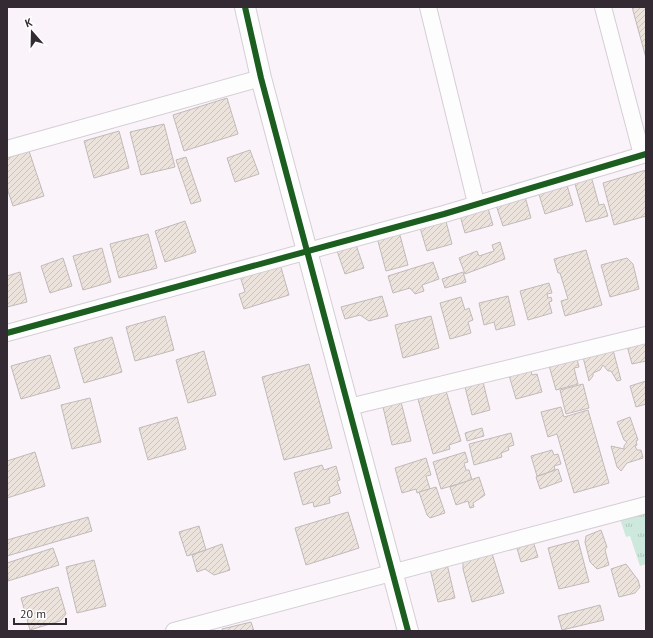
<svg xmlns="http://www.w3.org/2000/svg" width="653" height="638" font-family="'PT Sans',sans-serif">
<defs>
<pattern id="grass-tufts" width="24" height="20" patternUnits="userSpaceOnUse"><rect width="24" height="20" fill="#cde8dc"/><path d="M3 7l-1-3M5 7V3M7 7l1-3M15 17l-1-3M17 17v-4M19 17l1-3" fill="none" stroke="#b0c7bd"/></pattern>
<pattern id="building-hatch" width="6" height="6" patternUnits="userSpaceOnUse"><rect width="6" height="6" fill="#ece3dd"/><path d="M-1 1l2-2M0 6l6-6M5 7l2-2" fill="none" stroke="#cbc3be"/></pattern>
</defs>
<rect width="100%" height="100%" fill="#faf4fa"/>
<path fill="url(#grass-tufts)" d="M646,508V564L640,566L630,536L626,537L619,516Z"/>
<g fill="url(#building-hatch)" stroke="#c1bab9">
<path d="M632,7H646V58Z"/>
<path d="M227,98L238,134L184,151L173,115Z"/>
<path d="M164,124L175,167L141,175L130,132Z"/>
<path d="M119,131L129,168L94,178L84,141Z"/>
<path d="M250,150L259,174L235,182L227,158Z"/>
<path d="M29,151L44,196L13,206L7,188V158Z"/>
<path d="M186,157L201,201L191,204L176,160Z"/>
<path d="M588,165L599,205L604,204L608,216L586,222L571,170Z"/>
<path d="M646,170V216L614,225L603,183Z"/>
<path d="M566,182L573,205L545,214L538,191Z"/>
<path d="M524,193L531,218L503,226L495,202Z"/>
<path d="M487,205L493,225L465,233L459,212Z"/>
<path d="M444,214L452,244L427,251L418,221Z"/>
<path d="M185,221L196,252L165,262L155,231Z"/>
<path d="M398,228L408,265L386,271L376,234Z"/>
<path d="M148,234L157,268L119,278L110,244Z"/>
<path d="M354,239L364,268L345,274L335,245Z"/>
<path d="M500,242L505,259L465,274L459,258L477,251L479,256L494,251L492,245Z"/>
<path d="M102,248L111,282L83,290L73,256Z"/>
<path d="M586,250L602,305L565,316L561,301L568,299L560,273H558L554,259Z"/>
<path d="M63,258L72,286L50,293L41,266Z"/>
<path d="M627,258L633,264L639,289L610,297L601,265Z"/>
<path d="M433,262L439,279L422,285L424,291L415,294L410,288L393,293L388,276Z"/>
<path d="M280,264L289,295L244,309L239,294L245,292L240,276Z"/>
<path d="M20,272L27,302L7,307V276Z"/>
<path d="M463,272L466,282L445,288L442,279Z"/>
<path d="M549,283L552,293L547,294L548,298L551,297L552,301L549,302L552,313L528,320L520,291Z"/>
<path d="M382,296L388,316L369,321L360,315L345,319L341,307Z"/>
<path d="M508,296L515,325L496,330L494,322L484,325L479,303Z"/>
<path d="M461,297L465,310L469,308L473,320L468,322L471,333L450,339L440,303Z"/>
<path d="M165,316L174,350L135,361L126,327Z"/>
<path d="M431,316L439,348L403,358L395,325Z"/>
<path d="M624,335L646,337V361L632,364Z"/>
<path d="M112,337L122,372L84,383L74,348Z"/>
<path d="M612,346L621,380L617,381L611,371H608L603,365L600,370L593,373V376L589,381L582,353Z"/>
<path d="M204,351L216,395L188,403L176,360Z"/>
<path d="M50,355L60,388L21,399L11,366Z"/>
<path d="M576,355L579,367L574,368L578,384L556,390L548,362Z"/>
<path d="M309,364L332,448L284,460L262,377Z"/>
<path d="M530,366L532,375L537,374L542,392L516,399L508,372Z"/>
<path d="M482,378L490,410L472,415L464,383Z"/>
<path d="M646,381V404L636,407L630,386Z"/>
<path d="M583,384L589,408L566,414L560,390Z"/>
<path d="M446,391L461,441L449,445L450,449L433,454L418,399Z"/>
<path d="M90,398L101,442L72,449L61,405Z"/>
<path d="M401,402L411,441L392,445L383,407Z"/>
<path d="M561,407L564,417L588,410L609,483L574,493L557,434L548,437L541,412Z"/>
<path d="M177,417L186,449L148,460L139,428Z"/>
<path d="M630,417L638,440L636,441L637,445L635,446L637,450H641L643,458L627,463L621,471L617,467L611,446L624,449V446L627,442L624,440L617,422Z"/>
<path d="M482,428L484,436L467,441L465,433Z"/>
<path d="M511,433L514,445L508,447L509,450L501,453L502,457L474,465L469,444Z"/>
<path d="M552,450L554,455L558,454L561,464L554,466L555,469L550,472L537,476L531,456Z"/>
<path d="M35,452L45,486L7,498V461Z"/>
<path d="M465,452L468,462L464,463L466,470H469L472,480L441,489L433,462Z"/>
<path d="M426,458L431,475L426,476L430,489L417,493L416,489L402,493L395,468Z"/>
<path d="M322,465L324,470L336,466L340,480L337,481L341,493L329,497L330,503L314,507L313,502L303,505L294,473Z"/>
<path d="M558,469L562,481L540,489L536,477Z"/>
<path d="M479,477L485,495L473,503L474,507L470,508L468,501L456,505L450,487Z"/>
<path d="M436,487L445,513L430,518L427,515L419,492Z"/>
<path d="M348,512L359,548L306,565L295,528Z"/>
<path d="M88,517L92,531L7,556V540Z"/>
<path d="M199,526L206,550L187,556L179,532Z"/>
<path d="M601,530L607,547L605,550L609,565L597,569L590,562L585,542L586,536Z"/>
<path d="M578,540L589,582L559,589L548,548Z"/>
<path d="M533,541L538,557L521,562L516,545Z"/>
<path d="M222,544L230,570L214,575L205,569L197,572L192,555Z"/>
<path d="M53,548L59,565L8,581L7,563Z"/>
<path d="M491,550L504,593L472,602L463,569V558Z"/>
<path d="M94,560L106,606L77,613L66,567Z"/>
<path d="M447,564L455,598L438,602L430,569Z"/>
<path d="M626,564L638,580L640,587L635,593L619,597L611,569Z"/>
<path d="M58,587L66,614L60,621L30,630L21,598Z"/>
<path d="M600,605L604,620L562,630L558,616Z"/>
<path d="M251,622L254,631H223L222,629Z"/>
</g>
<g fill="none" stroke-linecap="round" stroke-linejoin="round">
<defs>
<g id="minor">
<path d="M428,7L476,203"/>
<path d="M603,7L642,155"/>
<path d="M7,149L261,78"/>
<path d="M7,333L444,214L646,154"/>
<path d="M349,407L646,335"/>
<path d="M174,631L646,505"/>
</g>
<path id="tertiary" d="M245,7L261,78L408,631"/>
</defs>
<use href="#minor" stroke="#d5ced5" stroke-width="18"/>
<use href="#tertiary" stroke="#d5ced5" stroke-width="22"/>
<use href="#minor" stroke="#fefdfe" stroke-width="16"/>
<use href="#tertiary" stroke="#fefdfe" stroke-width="20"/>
<defs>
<g id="cycleway">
<path d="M245,7L261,78L408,631"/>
<path d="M7,333L444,214L646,154"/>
</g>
</defs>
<use href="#cycleway" stroke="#fff" stroke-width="8"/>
<use href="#cycleway" stroke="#1b5e20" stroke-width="6"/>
</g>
<rect width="653" height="638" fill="none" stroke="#332a33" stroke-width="16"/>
<g transform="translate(32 32) rotate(340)" stroke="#ffffff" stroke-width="3" paint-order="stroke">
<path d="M0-3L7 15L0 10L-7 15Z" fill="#332a33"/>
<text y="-6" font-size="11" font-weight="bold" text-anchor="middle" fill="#332a33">K</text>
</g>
<path d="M14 618v6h52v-6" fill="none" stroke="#332a33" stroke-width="2"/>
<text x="20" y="618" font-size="12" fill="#332a33" stroke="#ffffff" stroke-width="3" paint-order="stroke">20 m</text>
</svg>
